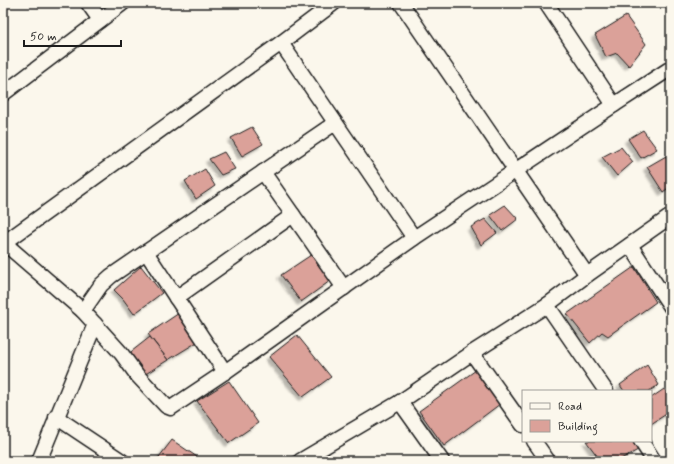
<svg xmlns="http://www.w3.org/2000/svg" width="674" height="464" font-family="Mynerve,sans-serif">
<defs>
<filter id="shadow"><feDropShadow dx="-3.5" dy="3.5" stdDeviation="1" flood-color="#0004"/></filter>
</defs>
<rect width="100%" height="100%" fill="#fbf7ec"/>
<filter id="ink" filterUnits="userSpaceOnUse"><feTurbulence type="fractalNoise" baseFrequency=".025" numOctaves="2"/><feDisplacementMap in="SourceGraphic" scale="8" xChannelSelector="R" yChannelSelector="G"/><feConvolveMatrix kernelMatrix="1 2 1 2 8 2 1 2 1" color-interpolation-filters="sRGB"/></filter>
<g filter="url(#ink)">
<g fill="#dba199" stroke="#1c1c1c" filter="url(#shadow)">
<path d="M626,16L646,44L629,66L617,53L606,57L595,35Z"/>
<path d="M252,127L263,144L242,156L231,138Z"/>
<path d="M643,130L657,149L641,158L628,139Z"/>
<path d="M621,147L633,162L617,176L602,157Z"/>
<path d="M224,152L235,169L221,175L209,159Z"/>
<path d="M666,156L671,168V186L663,192L647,167Z"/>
<path d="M205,169L215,186L196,199L185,181Z"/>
<path d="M505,205L518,219L502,231L490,215Z"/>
<path d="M485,219L497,233L481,245L471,227Z"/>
<path d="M311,255L330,281L301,302L281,275Z"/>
<path d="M141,266L162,293L134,314L123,299L114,290Z"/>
<path d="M634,267L656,302L608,336L602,332L590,343L567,314Z"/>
<path d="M179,313L199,341L168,360L148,334Z"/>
<path d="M297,335L331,377L303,397L269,357Z"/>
<path d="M150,337L168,360L144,375L127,355Z"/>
<path d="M647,365L659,385L649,391H624L620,385Z"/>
<path d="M476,370L500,404L444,446L419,411Z"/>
<path d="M229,381L258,423L229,443L197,401Z"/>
<path d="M664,389L671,398V411L651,424V398Z"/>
<path d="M172,440L203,461H156Z"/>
<path d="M586,441H632L638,450L617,461H601Z"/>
</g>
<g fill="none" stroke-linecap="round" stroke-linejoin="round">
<defs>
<g id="minor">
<path d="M88,3L100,20"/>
<path d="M401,3L587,275"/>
<path d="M546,3L614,105"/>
<path d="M281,43L414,238"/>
<path d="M3,94L123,3"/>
<path d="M263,172L344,288"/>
<path d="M3,242L83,311L121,353L137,375L166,406L171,408L225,372L414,238L614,105L671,68"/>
<path d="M4,243L281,43L334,3"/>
<path d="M630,245L671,307"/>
<path d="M146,252L225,372"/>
<path d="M176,298L293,215"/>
<path d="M547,305L606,391"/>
<path d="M83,311L101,285L111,276L335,123"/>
<path d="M472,353L523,425"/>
<path d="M400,402L442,461"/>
<path d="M56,417L122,461"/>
<path d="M534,441L548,461"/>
<path d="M641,441L654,461"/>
<path d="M39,461L95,324"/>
<path d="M300,461L400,402L472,353L547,305L587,275L671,216"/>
</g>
</defs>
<use href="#minor" stroke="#1c1c1c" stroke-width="17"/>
<use href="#minor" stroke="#fbf7ec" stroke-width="14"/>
</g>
</g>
<rect width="674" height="464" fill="none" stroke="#fbf7ec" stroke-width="16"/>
<rect x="8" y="8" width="658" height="448" fill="none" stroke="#1c1c1c" stroke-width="1.5" filter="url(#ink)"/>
<rect x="522" y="390" width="130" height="52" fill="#fbf7ec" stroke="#a29f99"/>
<rect x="530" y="403" width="20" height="6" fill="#fbf7ec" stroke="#a29f99"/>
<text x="558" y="410" font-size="12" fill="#1c1c1c">Road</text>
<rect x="530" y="420" width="20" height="12" fill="#dba199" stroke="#a29f99"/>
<text x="558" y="430" font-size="12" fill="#1c1c1c">Building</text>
<path d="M24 40v6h97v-6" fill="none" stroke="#1c1c1c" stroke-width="2"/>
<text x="30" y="40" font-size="12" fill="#1c1c1c" stroke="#fbf7ec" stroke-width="3" paint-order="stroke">50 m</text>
</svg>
